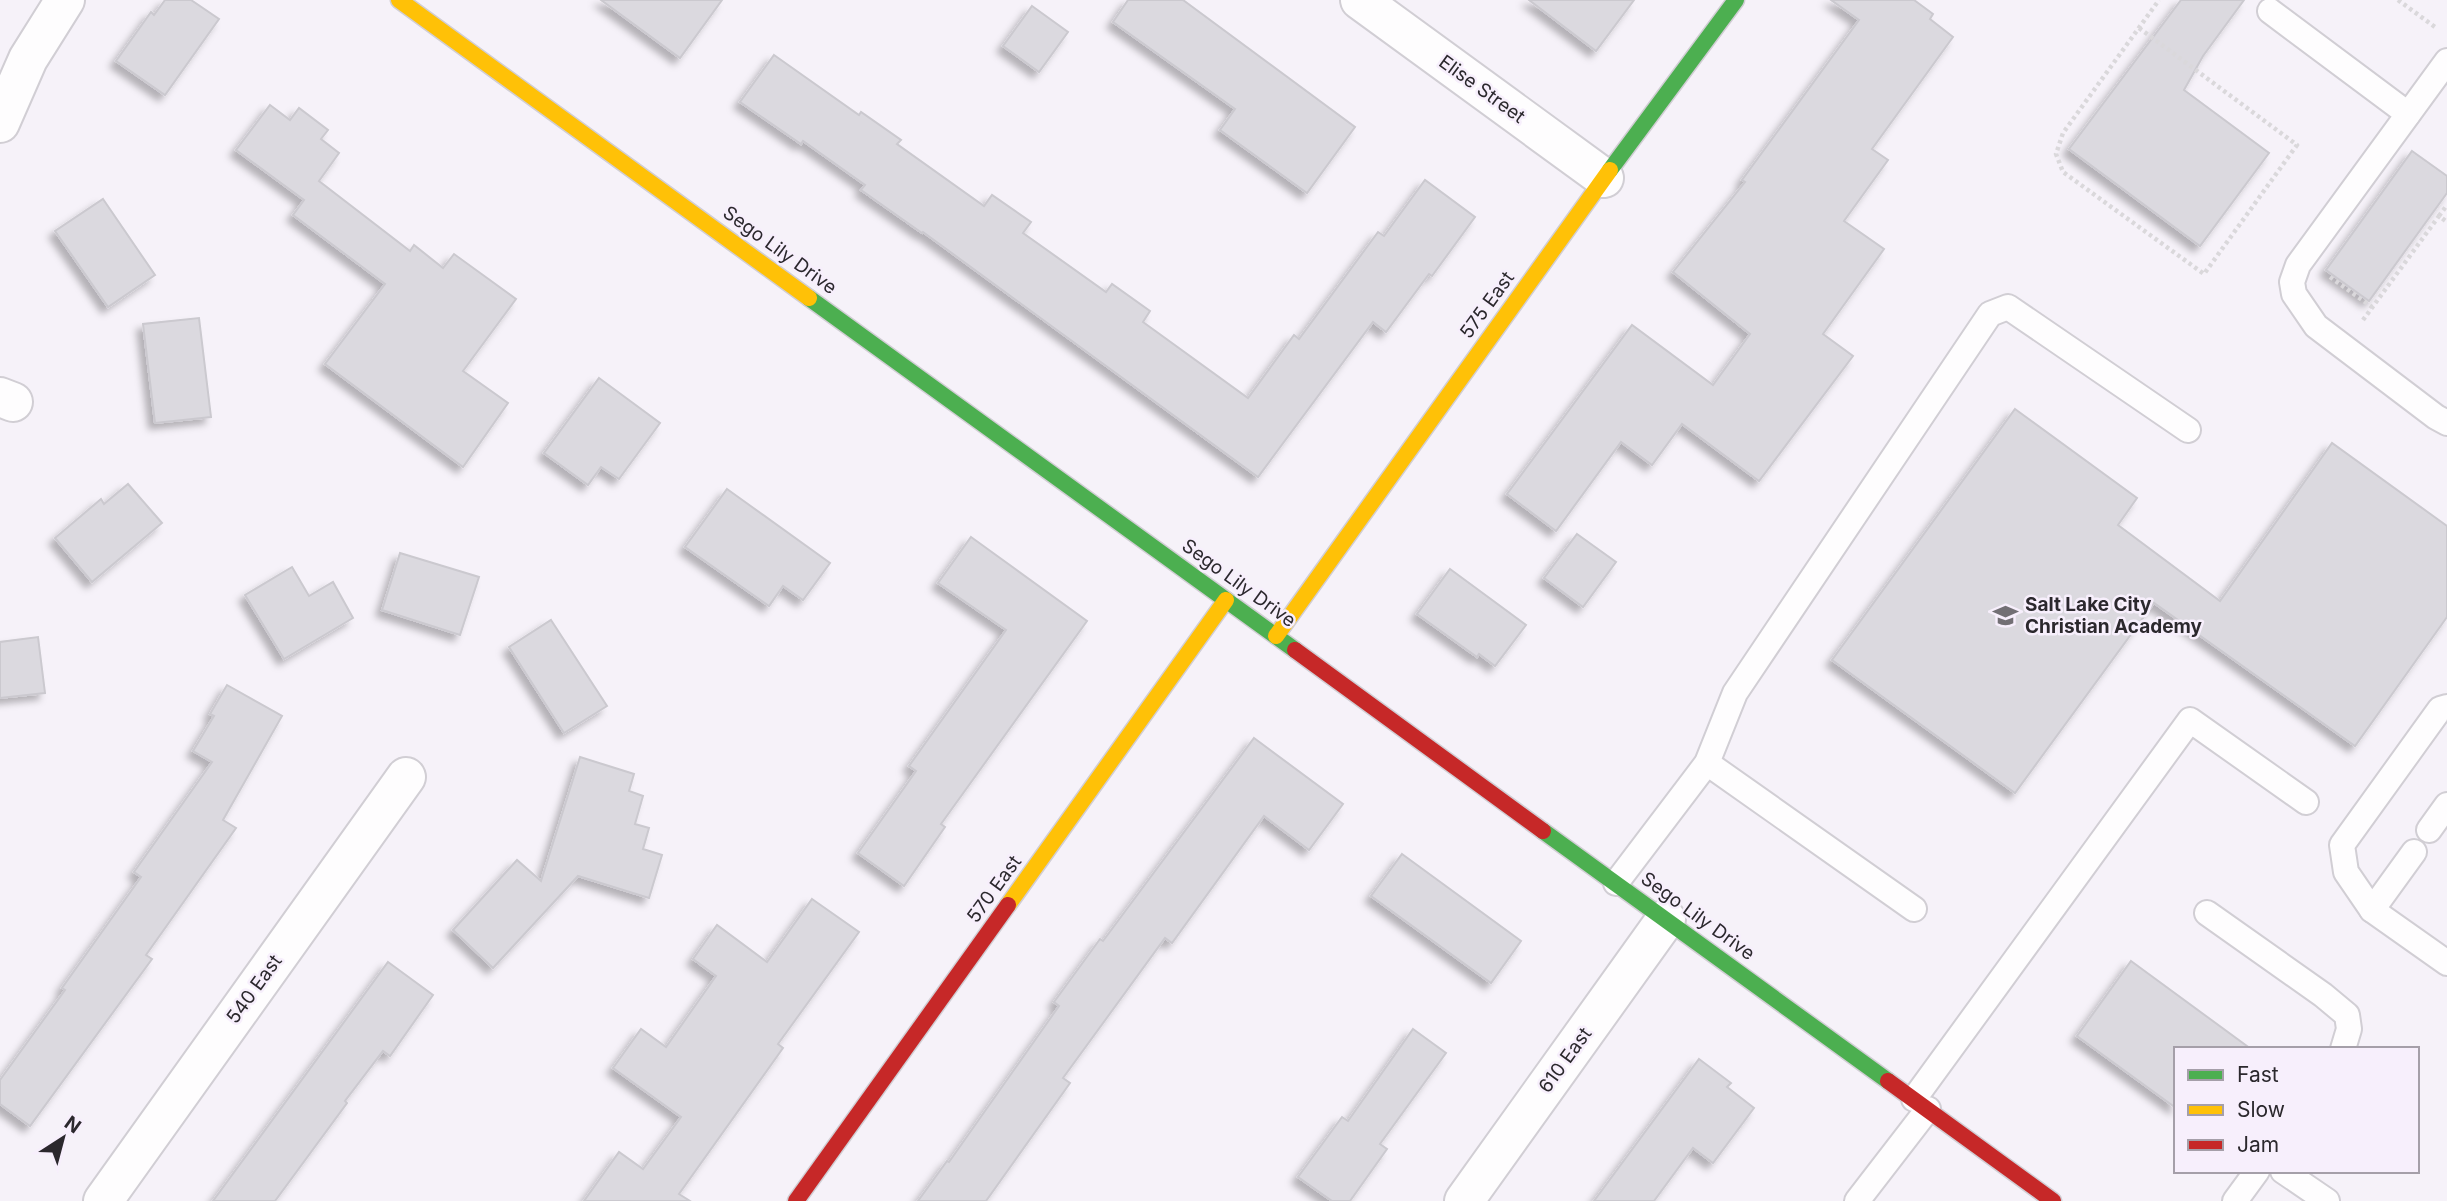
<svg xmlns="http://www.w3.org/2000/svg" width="2447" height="1201" font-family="Inter,sans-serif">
<defs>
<filter id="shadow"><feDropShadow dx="-6" dy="6" stdDeviation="3.5" flood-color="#0004"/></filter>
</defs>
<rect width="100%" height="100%" fill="#f6f2f9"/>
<g fill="#dbd9df" stroke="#cbc9cf" stroke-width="2" filter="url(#shadow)">
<path d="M165,0H191L219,19L165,95L116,61L151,12L154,15Z"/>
<path d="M601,0H722L680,58Z"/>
<path d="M1128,0H1183L1355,127L1307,193L1220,130L1235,109L1113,22Z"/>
<path d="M1529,0H1634L1596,51Z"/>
<path d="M1831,0H1914L1933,14L1930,19L1953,37L1872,149L1888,160L1844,221L1884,249L1823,334L1853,356L1759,481L1682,424L1652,465L1621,442L1556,531L1507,494L1632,325L1713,385L1750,334L1673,272L1745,182L1742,180L1859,20Z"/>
<path d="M2181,0H2244L2203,56L2184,90L2269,153L2200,246L2069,149Z"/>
<path d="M1032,6L1068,32L1039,72L1003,46Z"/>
<path d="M774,55L859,115L861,112L901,140L897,144L984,206L992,195L1031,222L1023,233L1106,292L1112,284L1150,311L1143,322L1248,398L1294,335L1299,339L1378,232L1384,236L1425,180L1475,217L1432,276L1429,274L1386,332L1373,322L1258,477L923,232L922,233L861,190L865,185L803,141L801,144L740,102Z"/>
<path d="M270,105L290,120L299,108L328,130L321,139L339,153L319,181L410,251L414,245L443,268L454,254L516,299L463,371L508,403L463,467L325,364L385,284L293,215L304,200L236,150Z"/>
<path d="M2412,151L2447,176V193L2369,301L2326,270Z"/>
<path d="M103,199L155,275L108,307L55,231Z"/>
<path d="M199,318L211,417L155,423L143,324Z"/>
<path d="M599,378L660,423L619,479L601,467L588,485L544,453Z"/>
<path d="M2015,409L2137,498L2118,525L2220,601L2332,443L2447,526V617L2355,746L2154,603L2015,793L1832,660Z"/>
<path d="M128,484L162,523L92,582L55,538L101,499L104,504Z"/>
<path d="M727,489L830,563L803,600L783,586L769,606L685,547Z"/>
<path d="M1577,534L1616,562L1583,607L1544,578Z"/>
<path d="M971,537L1087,621L941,824L945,827L904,886L858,853L916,771L909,766L1006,630L938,583Z"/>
<path d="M400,553L479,577L460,635L382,610Z"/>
<path d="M292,567L309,596L333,582L353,618L284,659L245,595Z"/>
<path d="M1450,569L1526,625L1495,666L1479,654L1477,657L1417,614Z"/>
<path d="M551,620L607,706L564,733L509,647Z"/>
<path d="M38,637L45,693L0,698V642Z"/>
<path d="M227,685L282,716L223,820L236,828L146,955L152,959L30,1126L0,1104V1080L65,990L62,988L141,877L134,872L212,762L193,751L214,716L210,714Z"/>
<path d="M1254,738L1343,804L1309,850L1264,816L1172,943L1165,938L1063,1078L1070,1083L986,1201H918L947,1161L949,1162L1059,1006L1054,1002L1100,939L1103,941Z"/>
<path d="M580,757L634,774L629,791L643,796L635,824L649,828L643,849L662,855L649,898L578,876L493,968L453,930L517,860L541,881Z"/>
<path d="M1402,854L1521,941L1491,983L1371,896Z"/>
<path d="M812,899L859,932L778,1044L783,1048L679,1194L690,1201H584L619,1152L643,1169L681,1117L613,1068L641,1029L666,1047L716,976L693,959L717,925L767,962Z"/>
<path d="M2131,961L2251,1049H2176V1108L2077,1036Z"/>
<path d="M388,962L433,995L390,1056L383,1051L345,1101L347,1103L275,1201H213Z"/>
<path d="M1413,1029L1446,1053L1380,1144L1387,1149L1350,1201H1332L1298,1177L1342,1117L1348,1121Z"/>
<path d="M1699,1059L1731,1083L1727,1087L1754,1108L1713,1163L1693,1148L1654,1201H1594Z"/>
</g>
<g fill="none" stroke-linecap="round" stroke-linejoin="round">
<defs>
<g id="lane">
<path d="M2270,11L2408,114"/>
<path d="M2447,61L2298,265L2292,282L2294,294L2316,326L2436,417L2447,423"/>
<path d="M1707,763L1914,909"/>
<path d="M2429,830L2447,805"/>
<path d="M2414,852L2372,910L2447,963"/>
<path d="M1616,883L1707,763L1735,693L1990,314L2008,307L2188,430"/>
<path d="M2372,910L2346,872L2342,845L2440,709L2447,707"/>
<path d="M2207,913L2323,995L2347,1015L2349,1029L2343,1049"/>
<path d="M1914,1099L2190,720L2306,802"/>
<path d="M2283,1171L2327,1201"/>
<path d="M1857,1201L1928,1109"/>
<path d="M2235,1201L2257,1171"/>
</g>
<g id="street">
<path d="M1360,0L1604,178"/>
<path d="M0,123L28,59L65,0"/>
<path d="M0,397L13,402"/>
<path d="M103,1201L406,777"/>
<path d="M1464,1201L1666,919"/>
</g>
<g id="fast">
<path d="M1610,170L1736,0"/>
<path d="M809,298L1295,650"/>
<path d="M1543,831L1888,1081"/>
</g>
<g id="slow">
<path d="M399,0L809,298"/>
<path d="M1276,636L1610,170"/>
<path d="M1008,905L1226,600"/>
</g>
<g id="jam">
<path d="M1295,650L1543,831"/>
<path d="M1888,1081L2053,1201"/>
<path d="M796,1201L1008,905"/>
</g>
</defs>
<use href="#lane" stroke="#d1ced4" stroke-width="28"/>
<use href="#street" stroke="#d1ced4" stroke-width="42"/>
<use href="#fast" stroke="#d1ced4" stroke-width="19"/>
<use href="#slow" stroke="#d1ced4" stroke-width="19"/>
<use href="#jam" stroke="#d1ced4" stroke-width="19"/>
<g stroke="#dad8db" stroke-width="4.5" stroke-dasharray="3.5 3.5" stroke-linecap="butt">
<path d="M2398,0L2435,27"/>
<path d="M2139,28L2297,145L2204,274L2063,172L2056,154L2063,133L2159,0"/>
<path d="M2439,216L2447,205"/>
<path d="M2330,277L2372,307"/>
<path d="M2363,320L2439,216L2447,222"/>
</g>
<use href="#lane" stroke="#fefdfe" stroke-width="24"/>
<use href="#street" stroke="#fefdfe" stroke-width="38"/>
<use href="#fast" stroke="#4caf50" stroke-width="16"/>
<use href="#slow" stroke="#ffc107" stroke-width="16"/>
<use href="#jam" stroke="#c62828" stroke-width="16"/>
</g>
<defs>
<symbol id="school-bare" viewBox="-9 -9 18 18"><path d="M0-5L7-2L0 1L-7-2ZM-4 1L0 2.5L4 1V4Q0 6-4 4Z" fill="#726f74" stroke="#f7effc" stroke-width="2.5" paint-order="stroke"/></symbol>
</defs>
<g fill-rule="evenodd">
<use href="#school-bare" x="1988" y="598" width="35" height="35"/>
</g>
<g text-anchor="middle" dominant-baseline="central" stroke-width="5" stroke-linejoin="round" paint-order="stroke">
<g font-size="19" fill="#2b282d" stroke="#f7effc">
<text transform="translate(1482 89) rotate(36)">Elise Street</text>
<text transform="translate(780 250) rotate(36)">Sego Lily Drive</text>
<text transform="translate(1487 305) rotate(-54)">575 East</text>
<text transform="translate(1239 583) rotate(36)">Sego Lily Drive</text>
<text transform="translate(994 889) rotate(-54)">570 East</text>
<text transform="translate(1698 916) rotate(36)">Sego Lily Drive</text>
<text transform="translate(254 989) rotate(-54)">540 East</text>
<text transform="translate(1565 1060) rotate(-54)">610 East</text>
</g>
<g font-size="19" font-weight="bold" fill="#2b282d" stroke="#f7effc" text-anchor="start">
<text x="2025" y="604">Salt Lake City<tspan x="2025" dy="22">Christian Academy</tspan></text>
</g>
</g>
<rect x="2174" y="1047" width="245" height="126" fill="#f7effc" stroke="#a59fa9" stroke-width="2"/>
<rect x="2188" y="1070" width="35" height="10" fill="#4caf50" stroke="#a59fa9" stroke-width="2"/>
<text x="2237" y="1082" font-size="21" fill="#2b282d">Fast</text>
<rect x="2188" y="1105" width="35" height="10" fill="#ffc107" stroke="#a59fa9" stroke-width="2"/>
<text x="2237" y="1117" font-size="21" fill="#2b282d">Slow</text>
<rect x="2188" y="1140" width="35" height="10" fill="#c62828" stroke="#a59fa9" stroke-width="2"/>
<text x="2237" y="1152" font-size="21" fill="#2b282d">Jam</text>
<g transform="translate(63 1138) rotate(36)" stroke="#f7effc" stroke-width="5" paint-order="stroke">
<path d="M0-5L12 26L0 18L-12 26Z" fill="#2b282d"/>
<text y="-10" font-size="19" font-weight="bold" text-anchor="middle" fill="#2b282d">N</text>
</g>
</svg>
